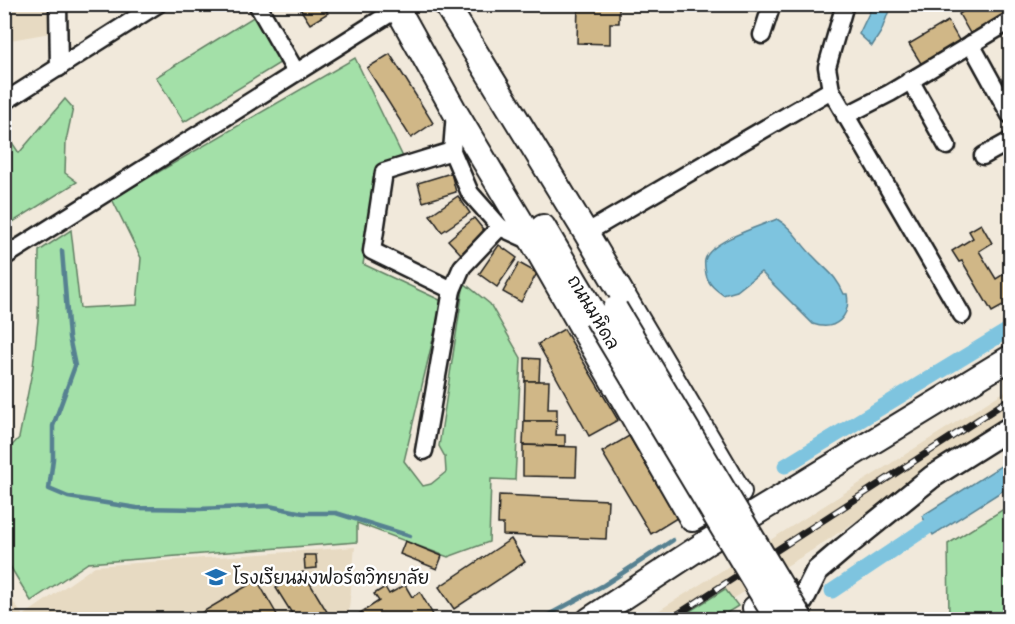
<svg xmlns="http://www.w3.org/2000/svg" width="1015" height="624" font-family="'Patrick Hand','Playpen Sans Thai',sans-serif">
<rect width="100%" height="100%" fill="#f1e9db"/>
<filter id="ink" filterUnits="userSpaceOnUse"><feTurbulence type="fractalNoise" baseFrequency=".0167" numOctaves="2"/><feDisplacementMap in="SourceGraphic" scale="12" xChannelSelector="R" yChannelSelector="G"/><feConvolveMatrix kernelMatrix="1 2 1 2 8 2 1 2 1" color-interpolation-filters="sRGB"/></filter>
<g filter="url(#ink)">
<g fill="#e7dac2">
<path d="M5,5H52L56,32L5,41Z"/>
<path d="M1010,388V419L811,551L700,619L644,620Z"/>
<path d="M355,547L348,619H5L4,588L23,616L95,566Z"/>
</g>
<g fill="#a3e0a8" stroke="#607e62" stroke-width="1.5">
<path d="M255,16L283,61L184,122L156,77Z"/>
<path d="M355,58L403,157L380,170L363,264L442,301L404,461L423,486L431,484L446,472L445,457L439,446L464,283L490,304L521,358L515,480L491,479L489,542L448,557L357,523V542L88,563L31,601L5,558V453L19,438L33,367L38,320L39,251L71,230L80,308L137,305L141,258L112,199Z"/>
<path d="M65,99L73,108L66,141L65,173L77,182L5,227V132L19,153Z"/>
<path d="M1010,505V619H949L948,544Z"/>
<path d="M725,589L738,606L717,619H677Z"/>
</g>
<g fill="#7ec4df" stroke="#578191" stroke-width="1.5">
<path d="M873,5H891L881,32L872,46L859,34Z"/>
<path d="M777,219C795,230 799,243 814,257C828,272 835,274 844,294H847C851,316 836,332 813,324L761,272L737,291L723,295C715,289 708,284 706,274C705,269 704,264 705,260C710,241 760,226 777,219Z"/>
<path d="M1010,460V486L933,535L922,516Z"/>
</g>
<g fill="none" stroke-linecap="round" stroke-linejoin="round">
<g stroke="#578191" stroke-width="4.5">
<path d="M62,251L69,337L75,366L53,426V459L49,489L68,497L137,508L199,509L269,506L303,513H336L410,536"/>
<path d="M539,620L604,585L673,540"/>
</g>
<g stroke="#7ec4df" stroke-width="15">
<path d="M785,466L1010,329"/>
<path d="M832,591L944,516"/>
</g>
</g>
<g fill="#d0b787" stroke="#1c1c1c" stroke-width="1.5">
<path d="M297,4H322L328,13L310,24Z"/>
<path d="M578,4H619V23H610V44L577,43Z"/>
<path d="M975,4H1005L1010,12L971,35L959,14Z"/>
<path d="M948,21L960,42L922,65L909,44Z"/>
<path d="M390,54L433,123L411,138L367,68Z"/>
<path d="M451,173L456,192L423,202L418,183Z"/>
<path d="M458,196L470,213L442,232L430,215Z"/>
<path d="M474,218L486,233L461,254L448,240Z"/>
<path d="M981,224L992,243L979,251L996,279L1010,270V296L1007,298L1010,302L992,312L962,261L959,262L952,251L973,238L969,231Z"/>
<path d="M499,245L517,258L497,287L479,274Z"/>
<path d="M519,263L537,273L521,302L503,292Z"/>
<path d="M564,329L618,420L589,436L538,344Z"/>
<path d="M525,358L540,359L539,381H525Z"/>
<path d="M525,381H549L548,409H557V421H524Z"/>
<path d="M524,421H557L556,435H565V446L523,445Z"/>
<path d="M629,436L677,518L651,534L602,452Z"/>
<path d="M523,445L577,447L576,477L523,476Z"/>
<path d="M499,495L608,500L606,539L503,535V524H498Z"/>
<path d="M511,539L525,562L454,609L439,587Z"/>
<path d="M405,541L442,556L437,569L400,554Z"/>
<path d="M304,555H316L317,568L305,569Z"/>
<path d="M303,572L332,620H296L276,588Z"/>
<path d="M257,580L280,620H189Z"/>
<path d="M405,585L412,597L420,592L436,620H356L354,617L379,601L374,594L385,587L389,594Z"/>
</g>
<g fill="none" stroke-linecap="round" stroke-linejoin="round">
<defs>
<g id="minor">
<path d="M58,4L59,68"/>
<path d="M257,4L296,72"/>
<path d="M845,4L827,67L831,90L962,315"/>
<path d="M762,35L772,4"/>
<path d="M971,44L1010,115"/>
<path d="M910,80L947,146"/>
<path d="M4,102L158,4"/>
<path d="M455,112L452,151L470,193L500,227L533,242"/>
<path d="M845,116L890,93L1010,21"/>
<path d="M983,156L1010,141"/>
<path d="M586,233L831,90"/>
<path d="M4,257L397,9"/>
<path d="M452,290L372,251L384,172L452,151"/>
<path d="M424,451L452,290L462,267L500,227"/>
</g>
<path id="tertiary" d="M802,601L817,571L844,548L932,477L1010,428"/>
<g id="secondary">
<path d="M395,4L455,112L533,242L692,519L739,492L586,233L446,4"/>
<path d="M543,227L597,318"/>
<path d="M589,620L706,543L1010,358"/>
<path d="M762,620L755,608L785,590"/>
</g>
</defs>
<use href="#minor" stroke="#1c1c1c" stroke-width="21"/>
<use href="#tertiary" stroke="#1c1c1c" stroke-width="26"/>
<use href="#secondary" stroke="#1c1c1c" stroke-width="28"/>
<use href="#minor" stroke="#fff" stroke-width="16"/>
<use href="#tertiary" stroke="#fff" stroke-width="21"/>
<use href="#secondary" stroke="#fff" stroke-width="24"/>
<defs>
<path id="rail" d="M669,620L1010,399"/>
</defs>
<use href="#rail" stroke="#1c1c1c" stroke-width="7"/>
<use href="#rail" stroke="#fff" stroke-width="4.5" stroke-dasharray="14" stroke-linecap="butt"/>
<defs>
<g id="secondary-bridge">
<path d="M615,309L801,620"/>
<path d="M597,318L778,620"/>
</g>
</defs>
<use href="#secondary-bridge" stroke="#1c1c1c" stroke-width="28" stroke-linecap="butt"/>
<use href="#secondary-bridge" stroke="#fff" stroke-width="24"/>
</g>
</g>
<defs>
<symbol id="school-bare" viewBox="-9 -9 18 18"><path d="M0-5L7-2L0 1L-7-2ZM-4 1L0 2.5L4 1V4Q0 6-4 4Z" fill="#1f6fb2" stroke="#fff" stroke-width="2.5" paint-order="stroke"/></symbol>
</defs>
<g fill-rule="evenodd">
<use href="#school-bare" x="201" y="562" width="30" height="30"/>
</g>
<g text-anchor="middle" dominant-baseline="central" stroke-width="5" stroke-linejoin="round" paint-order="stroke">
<g font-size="18" fill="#1c1c1c" stroke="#fff">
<text transform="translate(594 312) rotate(59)">ถนนมหิดล</text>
</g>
<g font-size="18" fill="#1c1c1c" stroke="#fff" text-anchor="start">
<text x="233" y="577">โรงเรียนมงฟอร์ตวิทยาลัย</text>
</g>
</g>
<rect width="1015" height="624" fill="none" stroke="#fff" stroke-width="24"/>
<rect x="12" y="12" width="991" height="600" fill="none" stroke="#1c1c1c" stroke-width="2" filter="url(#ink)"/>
</svg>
